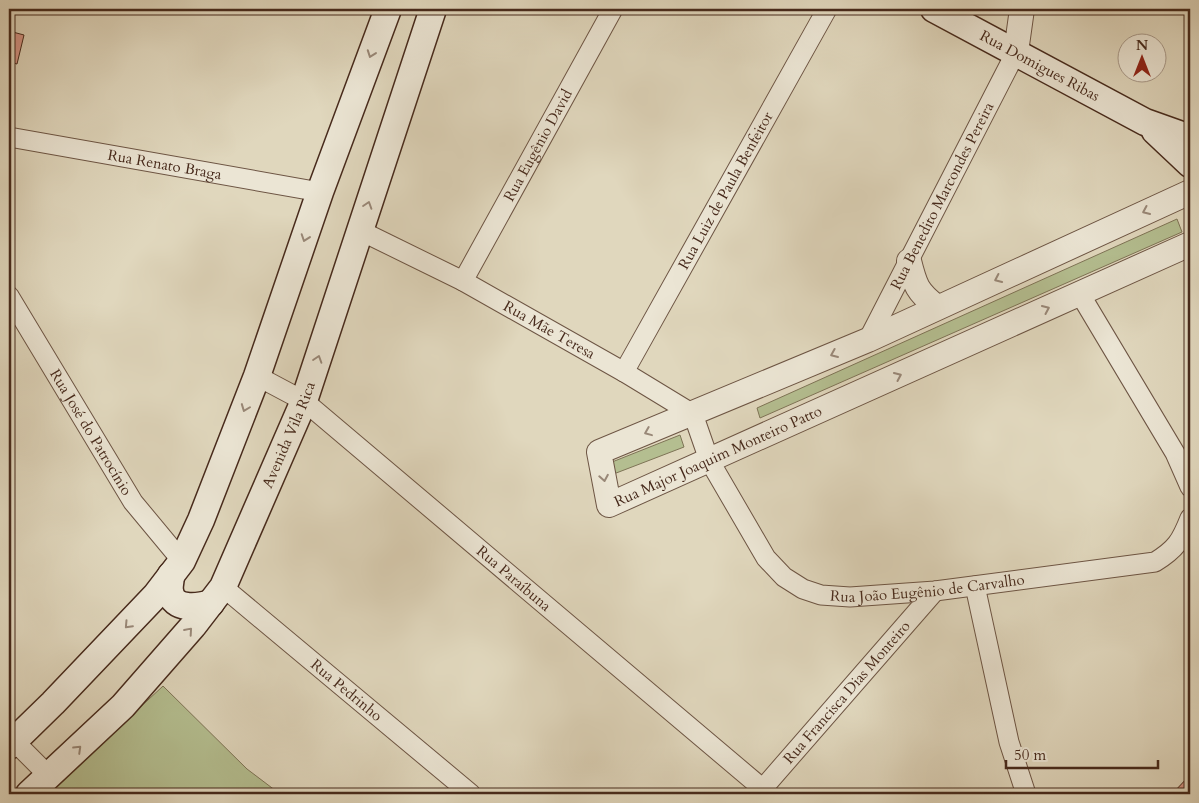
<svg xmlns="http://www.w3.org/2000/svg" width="1199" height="803" font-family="Cardo,serif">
<rect width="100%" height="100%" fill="#e0d7bd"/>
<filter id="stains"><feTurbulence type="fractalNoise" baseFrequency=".004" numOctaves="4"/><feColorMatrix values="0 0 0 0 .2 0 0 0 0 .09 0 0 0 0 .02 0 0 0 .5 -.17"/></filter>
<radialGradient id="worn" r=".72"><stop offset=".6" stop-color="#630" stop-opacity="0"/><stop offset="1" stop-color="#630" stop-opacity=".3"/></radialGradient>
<g fill="#b4be90" stroke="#7e7456">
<path d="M1177,219L1182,232L760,418L757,408Z"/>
<path d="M680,435L684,447L611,475L607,464Z"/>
<path d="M163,686L247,769L280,794H47Z"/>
</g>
<g fill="#d69586" stroke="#472a1c">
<path d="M9,31L24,35L17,64L9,62Z"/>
<path d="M1190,775V794H1172Z"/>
</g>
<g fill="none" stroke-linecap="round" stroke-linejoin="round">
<defs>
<g id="minor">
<path id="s1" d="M9,137L320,192"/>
<path id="s2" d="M359,230L463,281L624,372L693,414L709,460L766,558L784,577L803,589L821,595L850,597L935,591L1155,562C1176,549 1181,541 1190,518"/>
<path id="s3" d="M463,281L613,9"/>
<path d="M1080,294L1175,453L1190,487"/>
<path id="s4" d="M9,296L133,502L182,561"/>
<path id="s5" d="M868,340L1016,52"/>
<path id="s6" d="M624,372L827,9"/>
<path id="s7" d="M257,376L304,401L763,789"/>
<path d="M975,586L1009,742L1026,794"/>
<path id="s8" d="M223,587L471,794"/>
<path d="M9,733L14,741L49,776"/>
<path id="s9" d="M758,794L935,591"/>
</g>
<g id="tertiary">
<path d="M1016,52L1022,9"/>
<path id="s10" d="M1190,192L868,340L599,452L609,505L1190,244"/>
<path d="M909,261C915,285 917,292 937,307"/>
</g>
<g id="secondary">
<path id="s11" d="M934,9L1145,122L1190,138"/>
<path d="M1155,131L1190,164"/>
<path d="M171,575C171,580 169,586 170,591C173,611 198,607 211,603"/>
<path d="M9,746L53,703L156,595L182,561L201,520L257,376L320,192L388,9"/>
<path id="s12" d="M29,794L123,706L193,626L223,587L304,401L433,9"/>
</g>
</defs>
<use href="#minor" stroke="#6d5544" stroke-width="21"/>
<use href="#tertiary" stroke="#6d5544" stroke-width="26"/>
<use href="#secondary" stroke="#472a1c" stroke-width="29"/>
<use href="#minor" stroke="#ebe5d4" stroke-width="19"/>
<use href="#tertiary" stroke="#ebe5d4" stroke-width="24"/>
<use href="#secondary" stroke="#ebe5d4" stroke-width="26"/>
</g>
<defs><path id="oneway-chevron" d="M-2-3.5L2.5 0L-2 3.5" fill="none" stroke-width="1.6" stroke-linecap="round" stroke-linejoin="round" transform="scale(1.25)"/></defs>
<g stroke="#998878">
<use href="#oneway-chevron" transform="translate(371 54) rotate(110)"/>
<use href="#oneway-chevron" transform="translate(368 205) rotate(-72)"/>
<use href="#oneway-chevron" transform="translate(1146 211) rotate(156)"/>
<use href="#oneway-chevron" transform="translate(305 238) rotate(109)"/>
<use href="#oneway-chevron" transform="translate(998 279) rotate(155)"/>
<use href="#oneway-chevron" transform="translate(1046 309) rotate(-24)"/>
<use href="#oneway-chevron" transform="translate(834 354) rotate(157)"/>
<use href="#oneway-chevron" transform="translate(318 359) rotate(-72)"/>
<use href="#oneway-chevron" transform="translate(898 376) rotate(-24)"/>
<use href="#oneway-chevron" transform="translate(245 408) rotate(111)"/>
<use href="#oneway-chevron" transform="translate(648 432) rotate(158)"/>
<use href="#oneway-chevron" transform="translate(604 478) rotate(80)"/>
<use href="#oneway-chevron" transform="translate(128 625) rotate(133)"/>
<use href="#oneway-chevron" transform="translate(189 631) rotate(-49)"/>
<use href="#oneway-chevron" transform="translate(78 749) rotate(-44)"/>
</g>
<g text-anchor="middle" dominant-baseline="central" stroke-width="4.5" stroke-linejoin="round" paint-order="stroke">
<g font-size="15" fill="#472a1c" stroke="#ebe5d4">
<text stroke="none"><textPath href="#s11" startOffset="120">Rua Domigues Ribas</textPath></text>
<text stroke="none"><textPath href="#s3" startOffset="155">Rua Eugênio David</textPath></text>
<text stroke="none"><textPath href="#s1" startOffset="158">Rua Renato Braga</textPath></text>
<text stroke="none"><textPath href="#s6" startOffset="208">Rua Luiz de Paula Benfeitor</textPath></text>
<text stroke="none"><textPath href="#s5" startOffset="162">Rua Benedito Marcondes Pereira</textPath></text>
<text stroke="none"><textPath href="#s2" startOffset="215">Rua Mãe Teresa</textPath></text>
<text stroke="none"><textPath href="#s4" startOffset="159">Rua José do Patrocínio</textPath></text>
<text stroke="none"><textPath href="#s12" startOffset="450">Avenida Vila Rica</textPath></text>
<text stroke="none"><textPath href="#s10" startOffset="819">Rua Major Joaquim Monteiro Patto</textPath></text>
<text stroke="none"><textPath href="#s7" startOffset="328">Rua Paraíbuna</textPath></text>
<text stroke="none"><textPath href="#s2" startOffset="718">Rua João Eugênio de Carvalho</textPath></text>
<text stroke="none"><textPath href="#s8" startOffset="161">Rua Pedrinho</textPath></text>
<text stroke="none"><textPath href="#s9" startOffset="135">Rua Francisca Dias Monteiro</textPath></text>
</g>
</g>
<rect width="1199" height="803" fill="none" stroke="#e0d7bd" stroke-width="30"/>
<rect x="10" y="10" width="1179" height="783" fill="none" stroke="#472a1c" stroke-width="2.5"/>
<rect x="15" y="15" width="1169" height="773" fill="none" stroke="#472a1c"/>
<g transform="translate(1142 58)"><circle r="24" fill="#ebe5d4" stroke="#a99a8a"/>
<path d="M0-4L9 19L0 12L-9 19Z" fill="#8f2418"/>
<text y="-8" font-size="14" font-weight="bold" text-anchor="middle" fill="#472a1c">N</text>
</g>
<path d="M1006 760v8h152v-8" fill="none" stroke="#472a1c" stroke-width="2.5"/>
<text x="1014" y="760" font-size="15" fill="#472a1c" stroke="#ebe5d4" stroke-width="4" paint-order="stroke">50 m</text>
<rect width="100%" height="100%" filter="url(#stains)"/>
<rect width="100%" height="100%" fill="url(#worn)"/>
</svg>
